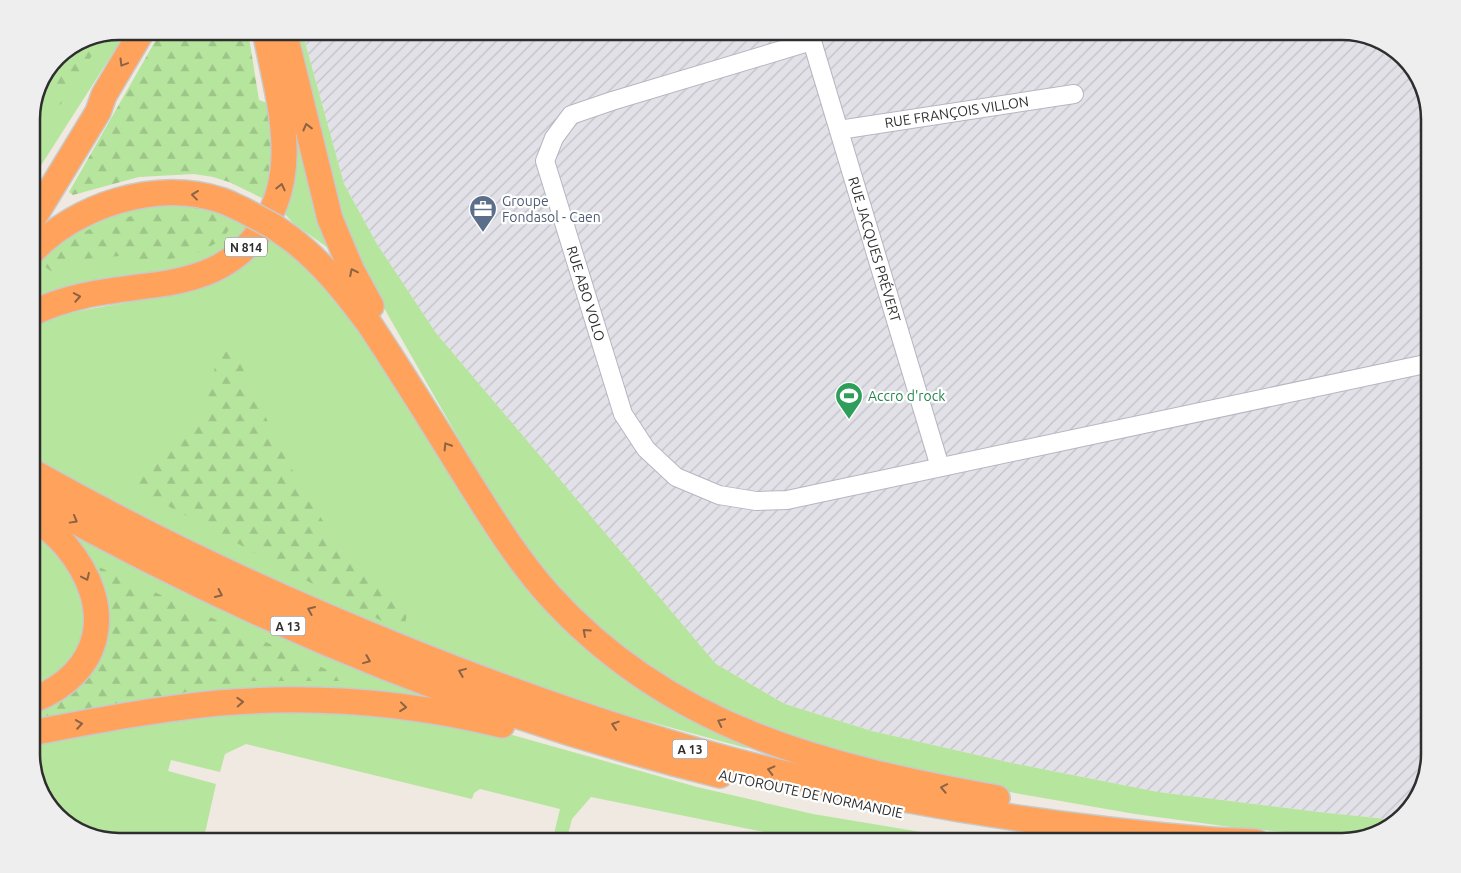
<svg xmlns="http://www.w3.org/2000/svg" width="1461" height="873" font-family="Ubuntu,sans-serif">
<defs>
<pattern id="industrial-furrows" width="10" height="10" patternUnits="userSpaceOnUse" patternTransform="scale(1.25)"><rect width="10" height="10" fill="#e3e1e8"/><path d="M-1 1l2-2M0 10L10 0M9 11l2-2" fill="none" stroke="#c3c1c7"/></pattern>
<pattern id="forest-firs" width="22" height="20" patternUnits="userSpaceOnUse" patternTransform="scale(1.25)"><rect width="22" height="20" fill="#b6e59e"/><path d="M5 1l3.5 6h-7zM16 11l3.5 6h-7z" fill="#9dc588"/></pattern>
</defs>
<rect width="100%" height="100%" fill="#efe9e1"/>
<path fill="url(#industrial-furrows)" d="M302,31H1342L1386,43L1418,75L1430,114V754L1418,798L1396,820L1319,812L1158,792L1012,763L872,731L785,704L716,664L436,333L377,244L344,184Z"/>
<g fill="#b6e59e">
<path d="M119,31H127L31,181V114L57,57L86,38Z"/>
<path d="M273,31L334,252L294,224L284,213Z"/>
<path d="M294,31H302L344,184L377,244L436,333L716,664L785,704L872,731L1012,763L1158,792L1319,812L1396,820L1386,830L1358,837L1320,835L1238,828L1135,814L998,790L835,754L725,714L629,655L553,586L504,518L388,315L362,265L346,229L333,184Z"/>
<path d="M191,199L251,222C245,229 239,239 232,245C193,274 149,273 105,278C79,282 55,290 31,299V263L45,247L130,205Z"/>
<path d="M272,236L341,300L536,588L756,744L746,748L559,697L252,577L31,460V326L50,317L68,313L190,291L209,285L224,278L241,267Z"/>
<path d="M58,525L450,703L406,700L31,725V705L98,639Z"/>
<path d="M31,529L56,553L74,579L85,607V637L67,668L31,690Z"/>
<path d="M337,708L491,729L697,787L813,814L981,842H814L591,797L572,819L566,842H552L560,809L480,789L474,793L472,799L246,744L225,754L220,772L171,760L168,771L216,784L203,842H119L75,830L43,798L31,759V740L180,714Z"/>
</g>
<g fill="url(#forest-firs)">
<path d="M161,31H248L259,100L267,103L272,138V175L264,199L229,182L213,177L194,174L139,177L73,195L69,192Z"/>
<path d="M106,34L60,105L45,84L57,57L86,38Z"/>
<path d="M201,208L235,220L222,240L194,255L152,262L120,256L85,259L52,272L44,266L54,251L88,230L147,211Z"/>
<path d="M221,342L234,346L250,386L304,493L349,559L408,605L404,633L127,484L181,436L205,409Z"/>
<path d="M99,567L352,681H247L31,720V712C51,707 74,696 86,679C99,662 110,628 110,607C109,595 102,579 99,567Z"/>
</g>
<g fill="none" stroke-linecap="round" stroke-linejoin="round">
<defs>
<g id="minor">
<path id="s1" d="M809,31L940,467"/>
<path id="s2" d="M812,41L612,101L571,115L554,138L545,161L623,414L646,449L676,477L719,495L756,501L787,500L1430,363"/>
<path id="s3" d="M839,130L1074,94"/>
</g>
<g id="highway">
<path d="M284,31L330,219L352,271L371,306"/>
<path d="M31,222L98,112L104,95L142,31"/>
<path d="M290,238C322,262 346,293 370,325C401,372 431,420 461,469C488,512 515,557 549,595C670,729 826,767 997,798"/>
<path d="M31,253C75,205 157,179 220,200C227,202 234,206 241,209"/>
<path d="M31,314C73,292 122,290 168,283C201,277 228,267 251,242C306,183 279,101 265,31"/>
<path d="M31,471C150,538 273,596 400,647C524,697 651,742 782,773C923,807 1066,828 1211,840C1226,841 1241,841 1256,842"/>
<path d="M31,497C248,619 478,715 720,775"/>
<path d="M31,515C44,525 56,534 66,546C115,605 106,672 31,701"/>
<path d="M31,733C93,721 156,709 219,703C313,695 411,703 502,725"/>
</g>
</defs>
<use href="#minor" stroke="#b4b7c1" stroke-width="20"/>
<use href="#highway" stroke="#c9c9c9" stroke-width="28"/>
<use href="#minor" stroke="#fff" stroke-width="18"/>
<use href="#highway" stroke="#ffa35c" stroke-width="25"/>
<defs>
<path id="highway-bridge" d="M241,209L273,226L290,238"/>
</defs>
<use href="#highway-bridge" stroke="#c9c9c9" stroke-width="28" stroke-linecap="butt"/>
<use href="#highway-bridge" stroke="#ffa35c" stroke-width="25"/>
</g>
<defs><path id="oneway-chevron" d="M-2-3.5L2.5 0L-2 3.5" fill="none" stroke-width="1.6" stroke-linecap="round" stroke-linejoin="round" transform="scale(1.25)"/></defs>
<g stroke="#8c6343">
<use href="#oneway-chevron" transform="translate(123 63) rotate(121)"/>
<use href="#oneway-chevron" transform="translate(307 127) rotate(-104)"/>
<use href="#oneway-chevron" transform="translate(281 187) rotate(-77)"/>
<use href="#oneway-chevron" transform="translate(195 195) rotate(-173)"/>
<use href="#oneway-chevron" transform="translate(353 272) rotate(-116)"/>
<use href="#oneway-chevron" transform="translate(77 297) rotate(-10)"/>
<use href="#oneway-chevron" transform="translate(447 446) rotate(-122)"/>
<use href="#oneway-chevron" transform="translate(74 520) rotate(29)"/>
<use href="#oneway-chevron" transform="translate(86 577) rotate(65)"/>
<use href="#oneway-chevron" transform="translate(219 594) rotate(25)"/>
<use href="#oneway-chevron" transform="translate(311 610) rotate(-157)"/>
<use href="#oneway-chevron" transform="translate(586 632) rotate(-138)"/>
<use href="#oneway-chevron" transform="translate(367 660) rotate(22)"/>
<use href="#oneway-chevron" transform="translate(462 672) rotate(-158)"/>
<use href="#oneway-chevron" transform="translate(240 702) rotate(-3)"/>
<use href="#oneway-chevron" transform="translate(403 707) rotate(6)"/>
<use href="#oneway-chevron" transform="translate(721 722) rotate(-154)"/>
<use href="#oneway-chevron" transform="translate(79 724) rotate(-9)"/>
<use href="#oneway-chevron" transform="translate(615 725) rotate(-162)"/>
<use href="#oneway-chevron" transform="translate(771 770) rotate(-166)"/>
<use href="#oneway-chevron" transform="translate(944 788) rotate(-169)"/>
</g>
<defs>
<symbol id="office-pin" viewBox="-11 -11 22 30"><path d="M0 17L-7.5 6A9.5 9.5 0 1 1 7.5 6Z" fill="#5c6f8a" stroke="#fff"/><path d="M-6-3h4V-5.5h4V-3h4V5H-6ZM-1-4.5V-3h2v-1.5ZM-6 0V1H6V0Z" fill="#fff"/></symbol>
<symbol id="stadium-pin" viewBox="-11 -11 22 30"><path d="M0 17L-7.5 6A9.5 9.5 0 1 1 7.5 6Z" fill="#2e9e5b" stroke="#fff"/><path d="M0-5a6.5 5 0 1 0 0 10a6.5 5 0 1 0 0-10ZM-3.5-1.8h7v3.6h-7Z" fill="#fff"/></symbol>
</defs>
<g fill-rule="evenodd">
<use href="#office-pin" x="467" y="193" width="32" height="43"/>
<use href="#stadium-pin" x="833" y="380" width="32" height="43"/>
</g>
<g text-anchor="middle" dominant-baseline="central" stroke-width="4.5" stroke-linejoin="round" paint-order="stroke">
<g fill="#fff" stroke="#6d6d6d" stroke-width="1">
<rect x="225" y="237.5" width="42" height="19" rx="4"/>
<rect x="270.5" y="616.5" width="35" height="19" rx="4"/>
<rect x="672.5" y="739.5" width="35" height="19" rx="4"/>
</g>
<g font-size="12" font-weight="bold" fill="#2e2e2e">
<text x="246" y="247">N 814</text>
<text x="288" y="626">A 13</text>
<text x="690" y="749">A 13</text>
</g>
<g font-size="14" fill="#2e2e2e" stroke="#fff">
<text stroke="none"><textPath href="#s3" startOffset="119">RUE FRANÇOIS VILLON</textPath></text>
<text stroke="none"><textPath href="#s1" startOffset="228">RUE JACQUES PRÉVERT</textPath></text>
<text stroke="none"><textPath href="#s2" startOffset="444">RUE ABO VOLO</textPath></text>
<text transform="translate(811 794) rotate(12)">AUTOROUTE DE NORMANDIE</text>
</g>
<g font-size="14" fill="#4e5e75" stroke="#fff" text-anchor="start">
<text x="502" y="201">Groupe<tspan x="502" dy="16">Fondasol - Caen</tspan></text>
</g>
<g font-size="14" fill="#27864d" stroke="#fff" text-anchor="start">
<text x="868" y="396">Accro d'rock</text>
</g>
</g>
<path d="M0 0H1461V873H0ZM119 40H1342A79 79 0 0 1 1421 119V754A79 79 0 0 1 1342 833H119A79 79 0 0 1 40 754V119A79 79 0 0 1 119 40Z" fill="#eee" fill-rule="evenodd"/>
<path fill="none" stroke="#2e2e2e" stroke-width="2.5" d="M119 40H1342A79 79 0 0 1 1421 119V754A79 79 0 0 1 1342 833H119A79 79 0 0 1 40 754V119A79 79 0 0 1 119 40Z"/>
</svg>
